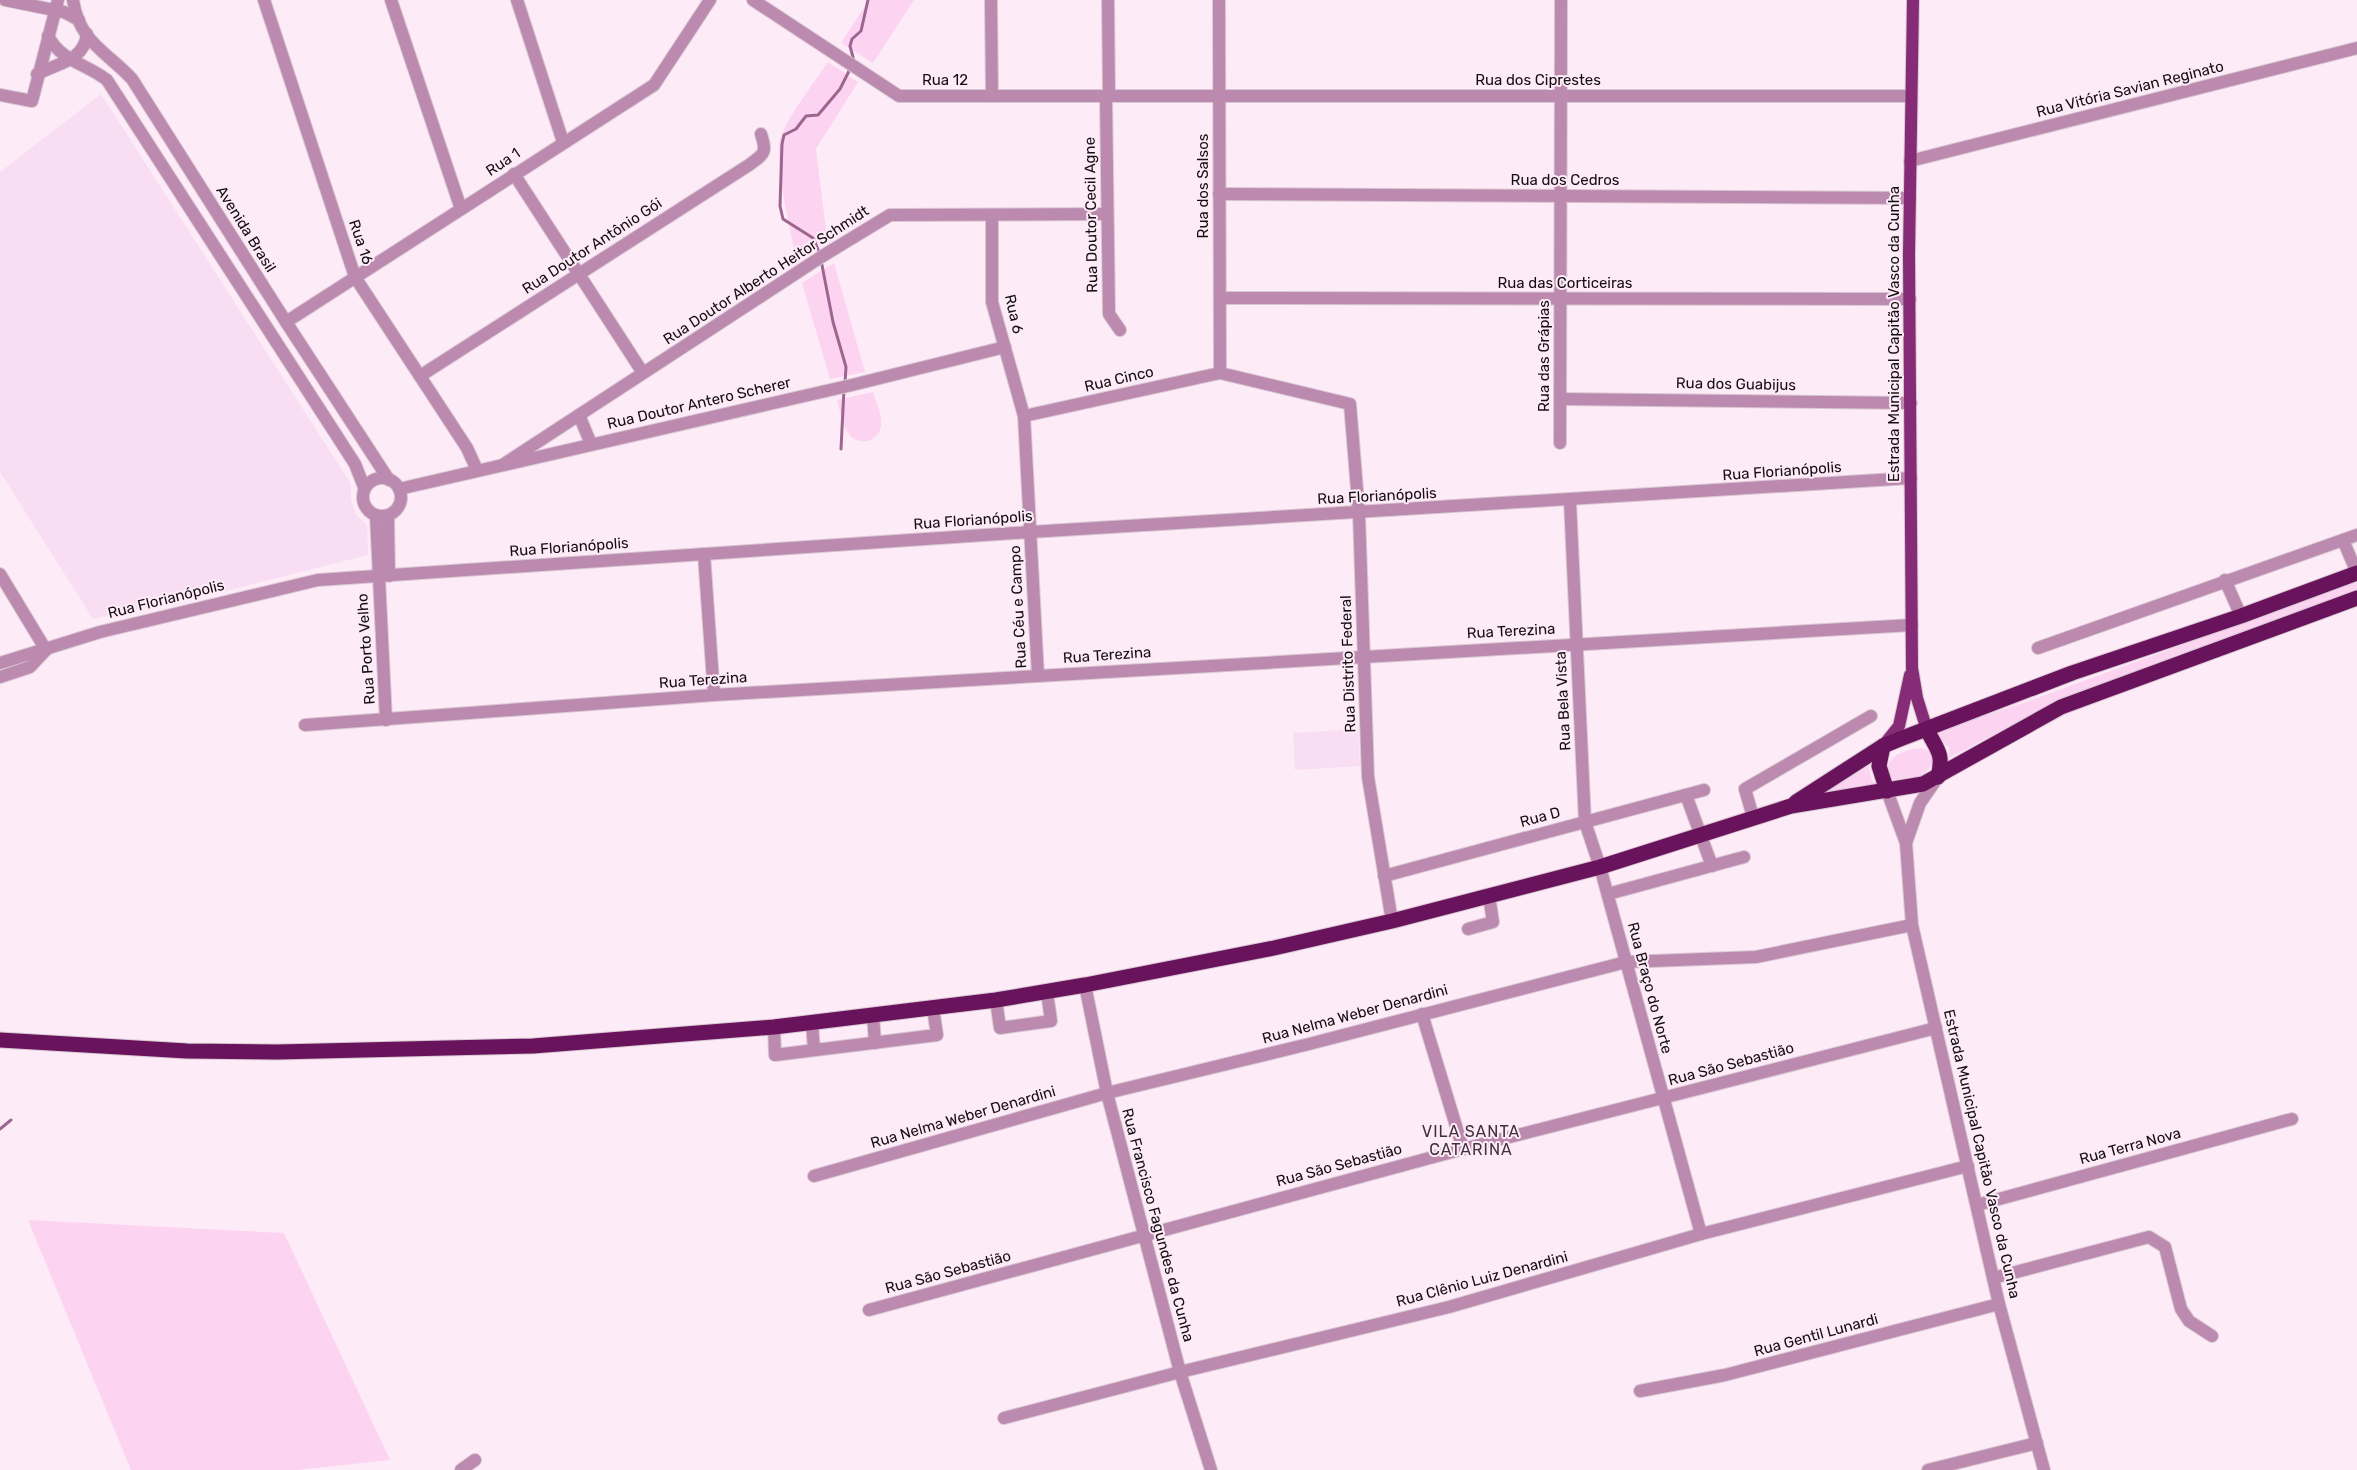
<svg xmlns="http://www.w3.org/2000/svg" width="2357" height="1470" font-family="Rubik,sans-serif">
<rect width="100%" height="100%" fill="#fdecf8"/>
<g fill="#f9ddf2">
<path d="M101,94L351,484V500L356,515L367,525L368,555L229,590L93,619L0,472V172Z"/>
<path d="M1358,729L1360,766L1295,770L1293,733Z"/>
</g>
<g fill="#fcd4f2">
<path d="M869,0H914L873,63L841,43Z"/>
<path d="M828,62L858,82L816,149L827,239L796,258C791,233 774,162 780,140C786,118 814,83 828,62Z"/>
<path d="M834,263L865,372L830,379L802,283Z"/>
<path d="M873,392C878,408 890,429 871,440C845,448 842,417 837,400Z"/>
<path d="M2357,581V591L2044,708L1949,758V748L1937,734L1964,722L2023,703Z"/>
<path d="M1921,748L1929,751L1933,759C1932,775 1904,786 1891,778C1879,758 1905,749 1921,748Z"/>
<path d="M1869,766L1871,778L1877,787L1802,801L1827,790Z"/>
<path d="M28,1220L284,1233L390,1460L297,1470H131Z"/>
</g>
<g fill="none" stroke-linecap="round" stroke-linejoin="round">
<g stroke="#9d6690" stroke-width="3">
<path d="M854,61L850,46L852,39L861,31L868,0"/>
<path d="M820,254L813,238L783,219L780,206L782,144L784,135L796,129L806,116L818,115L840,89L850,69"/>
<path d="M821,260L833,322L846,367L845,383"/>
<path d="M841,449L844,389"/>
<path d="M0,1129L11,1120"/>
</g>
<defs>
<g id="minor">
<path d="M5,0L64,12L79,20"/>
<path d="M73,0C79,42 107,52 132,79L286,322L389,480"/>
<path d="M264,0L355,277L467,448L477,470"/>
<path d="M391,0L461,209"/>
<path d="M517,0L563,142"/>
<path d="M753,0L899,96H1911"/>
<path d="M991,0L992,96"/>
<path d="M1108,0L1109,97"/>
<path d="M1219,0L1220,373"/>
<path d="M48,36C62,62 85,63 107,80L355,464L364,487"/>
<path d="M37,74C58,63 84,61 87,34"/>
<path d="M0,95L32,101L58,0"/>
<path d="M1106,97L1109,314L1120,330"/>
<path d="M1910,161L2357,48"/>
<path d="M514,174L643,373"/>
<path d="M1219,194L1910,198"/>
<path d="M992,215V302L1024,416L1038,676"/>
<path d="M1220,298L1910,299"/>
<path d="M286,322L654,85L710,0"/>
<path d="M420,376L749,165C765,153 767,153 761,134"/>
<path d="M1560,399L1911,403"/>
<path d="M579,415L591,444"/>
<path d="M1024,416L1220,373L1350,404L1359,514L1368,777L1392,921"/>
<path d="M1560,443L1561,0"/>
<path d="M504,464L821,257L890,215L1106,214"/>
<circle cx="382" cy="497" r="19"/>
<path d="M399,489L852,385L1005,347"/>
<path d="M1570,501L1585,822L1600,867L1701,1234"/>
<path d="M376,516L386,720"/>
<path d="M388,516L389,576"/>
<path d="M2343,540L2357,573"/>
<path d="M704,554L714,695"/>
<path d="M0,574L46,650"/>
<path d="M2225,580L2241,616"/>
<path d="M2038,648L2357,535"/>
<path d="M0,663L100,632L318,580L1030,532L1911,478"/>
<path d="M0,677L30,667L46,650"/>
<path d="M305,725L714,695L1912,625"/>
<path d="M1887,791L1906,843L1912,925L1999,1304L2044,1470"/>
<path d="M1686,795L1712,866"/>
<path d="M1753,817L1745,789L1871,716"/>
<path d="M1906,843L1920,803L1938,777"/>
<path d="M1384,876L1704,790"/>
<path d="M1608,894L1744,857"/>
<path d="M1468,929L1493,922L1489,896"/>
<path d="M1085,985L1107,1093L1180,1372L1211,1470"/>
<path d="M996,1000L1000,1028L1051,1021L1047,992"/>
<path d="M1422,1014L1463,1149"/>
<path d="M873,1015L875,1043"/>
<path d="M812,1023L814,1050"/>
<path d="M774,1027L775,1055L937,1035L933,1008"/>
<path d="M814,1176L1107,1093L1309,1044L1626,962L1756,957L1912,925"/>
<path d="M1977,1205L2292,1119"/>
<path d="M1993,1278L2149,1237L2165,1247L2181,1309L2189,1321L2212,1336"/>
<path d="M869,1310L1463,1149L1936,1028"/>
<path d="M1640,1391L1725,1375L1999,1304"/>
<path d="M1004,1418L1180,1372L1449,1307L1701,1234L1968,1166"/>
<path d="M461,1470L475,1460"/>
<path d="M1928,1470L2037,1443"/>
</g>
<g id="major">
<path d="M1913,0L1909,255L1912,668L1917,698L1927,730"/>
<path d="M1883,746L1899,726L1910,675"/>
</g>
<g id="highway">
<path d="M1927,730C1937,750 1944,753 1938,777"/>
<path d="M1883,746L1879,766L1887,791"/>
<path d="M1796,802L1883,746L1900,739L2072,673L2241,616L2357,573"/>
<path d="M0,1040L187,1051L278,1052L533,1046L774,1027L996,1000L1085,985L1274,948L1392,921L1600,867L1791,806L1923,784L2061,707L2357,598"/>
</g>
</defs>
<use href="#minor" stroke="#d8c8d3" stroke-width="14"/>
<use href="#major" stroke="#d8c8d3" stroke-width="14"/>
<use href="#highway" stroke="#d8c8d3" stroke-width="17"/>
<use href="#minor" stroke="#bc89af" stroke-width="12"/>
<use href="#major" stroke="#862c76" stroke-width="12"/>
<use href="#highway" stroke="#68135b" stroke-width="15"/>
</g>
<g text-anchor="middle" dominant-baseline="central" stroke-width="4" stroke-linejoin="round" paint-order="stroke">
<g font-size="15" fill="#150e13" stroke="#fdecf8">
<text x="945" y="80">Rua 12</text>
<text x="1538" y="80">Rua dos Ciprestes</text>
<text transform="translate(2130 89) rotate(-14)">Rua Vitória Savian Reginato</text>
<text transform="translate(503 162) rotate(-34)">Rua 1</text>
<text x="1565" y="180">Rua dos Cedros</text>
<text transform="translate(1203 186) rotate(-90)">Rua dos Salsos</text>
<text transform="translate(1091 215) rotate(-91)">Rua Doutor Cecil Agne</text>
<text transform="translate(246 229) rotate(58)">Avenida Brasil</text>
<text transform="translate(361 242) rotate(71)">Rua 16</text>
<text transform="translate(592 246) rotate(-33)">Rua Doutor Antônio Gói</text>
<text transform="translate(766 275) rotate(-33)">Rua Doutor Alberto Heitor Schmidt</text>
<text x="1565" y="283">Rua das Corticeiras</text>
<text transform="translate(1014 314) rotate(77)">Rua 6</text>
<text transform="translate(1894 334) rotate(-90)">Estrada Municipal Capitão Vasco da Cunha</text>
<text transform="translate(1544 356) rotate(-90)">Rua das Grápias</text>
<text transform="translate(1119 379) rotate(-13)">Rua Cinco</text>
<text transform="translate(1736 384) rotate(1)">Rua dos Guabijus</text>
<text transform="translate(699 403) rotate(-13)">Rua Doutor Antero Scherer</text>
<text transform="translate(1782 471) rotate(-4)">Rua Florianópolis</text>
<text transform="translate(1377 496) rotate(-3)">Rua Florianópolis</text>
<text transform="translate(973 520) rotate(-4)">Rua Florianópolis</text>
<text transform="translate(569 547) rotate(-4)">Rua Florianópolis</text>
<text transform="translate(166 599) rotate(-14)">Rua Florianópolis</text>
<text transform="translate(1018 607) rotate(-93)">Rua Céu e Campo</text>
<text transform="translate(1511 631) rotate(-3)">Rua Terezina</text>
<text transform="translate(366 649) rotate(-94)">Rua Porto Velho</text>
<text transform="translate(1107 655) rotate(-4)">Rua Terezina</text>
<text transform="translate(1348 664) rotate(-92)">Rua Distrito Federal</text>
<text transform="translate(703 680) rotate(-4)">Rua Terezina</text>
<text transform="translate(1563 701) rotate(-93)">Rua Bela Vista</text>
<text transform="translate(1540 817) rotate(-15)">Rua D</text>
<text transform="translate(1650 988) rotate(75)">Rua Braço do Norte</text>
<text transform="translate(1355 1014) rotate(-15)">Rua Nelma Weber Denardini</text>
<text transform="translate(1731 1064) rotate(-15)">Rua São Sebastião</text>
<text transform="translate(963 1117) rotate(-16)">Rua Nelma Weber Denardini</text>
<text transform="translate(2130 1146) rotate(-15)">Rua Terra Nova</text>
<text transform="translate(1982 1154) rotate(77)">Estrada Municipal Capitão Vasco da Cunha</text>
<text transform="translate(1339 1165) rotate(-15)">Rua São Sebastião</text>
<text transform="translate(1158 1225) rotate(75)">Rua Francisco Fagundes da Cunha</text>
<text transform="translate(948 1272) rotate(-15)">Rua São Sebastião</text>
<text transform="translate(1482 1279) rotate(-15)">Rua Clênio Luiz Denardini</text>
<text transform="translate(1816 1335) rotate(-15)">Rua Gentil Lunardi</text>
</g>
<g font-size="16" letter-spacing="1" fill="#41303d" stroke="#fdecf8">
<text x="1471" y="1131">VILA SANTA<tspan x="1471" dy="18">CATARINA</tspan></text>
</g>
</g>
</svg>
